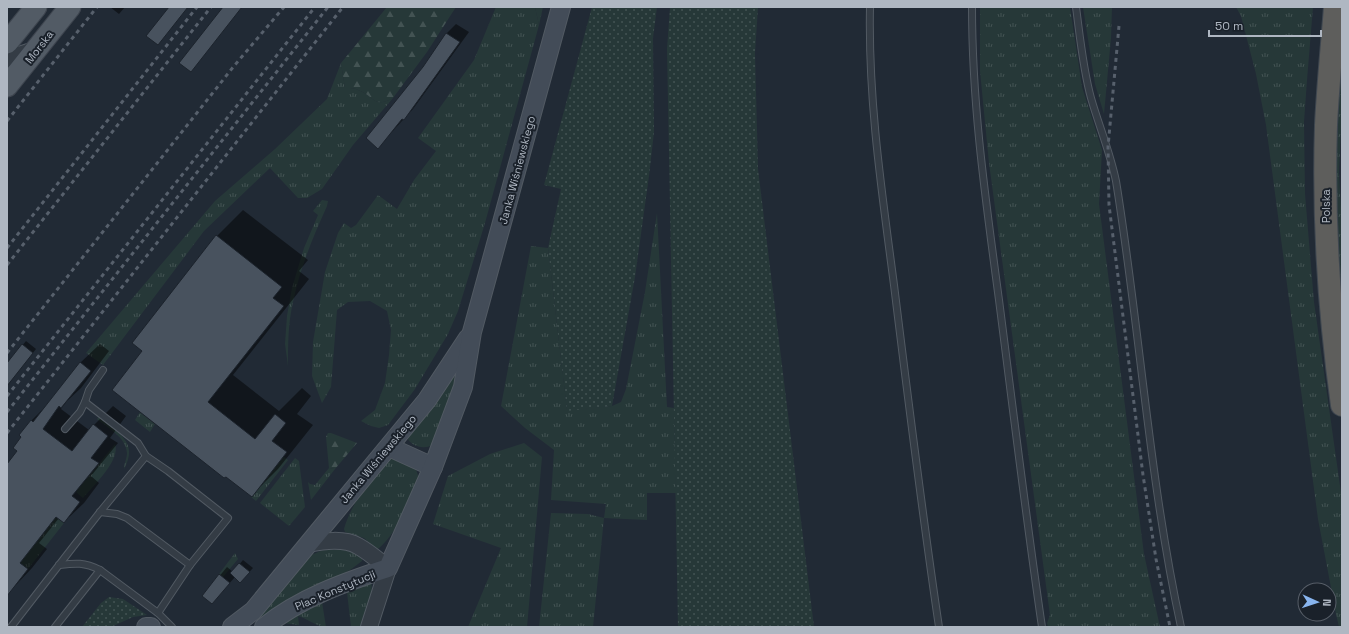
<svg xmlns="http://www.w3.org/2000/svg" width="1349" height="634" font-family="'Space Grotesk',sans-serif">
<defs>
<pattern id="grass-tufts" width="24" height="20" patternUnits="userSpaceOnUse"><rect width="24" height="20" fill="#263838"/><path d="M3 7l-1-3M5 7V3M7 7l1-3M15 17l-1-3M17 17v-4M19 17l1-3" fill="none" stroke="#435353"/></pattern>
<pattern id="forest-firs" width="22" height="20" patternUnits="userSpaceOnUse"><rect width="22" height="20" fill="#263838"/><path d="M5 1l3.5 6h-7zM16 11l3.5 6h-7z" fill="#435353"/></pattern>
<pattern id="park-dots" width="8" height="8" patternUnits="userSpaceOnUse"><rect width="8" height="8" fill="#263838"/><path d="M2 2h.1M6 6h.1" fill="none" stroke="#435353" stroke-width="1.8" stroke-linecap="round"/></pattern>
</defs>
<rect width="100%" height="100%" fill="#212a35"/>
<g fill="url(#grass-tufts)">
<path d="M496,7H535L539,25L485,223L458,311L448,334L415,389L388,425L379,428L371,426L361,421L375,410L385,383L389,355L391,330L387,311L370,301L348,302L337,310L331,387L322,403L312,376L313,342L325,272L338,233L344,223L351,228L356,225L378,195L397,209L414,180L436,151L418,138L474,60Z"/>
<path d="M980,7H1070L1082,87L1102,150L1099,204L1144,554L1160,627H1048L1047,623L1050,615L989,163L980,71Z"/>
<path d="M1083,7H1112L1111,38L1104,114L1095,84Z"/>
<path d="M1236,7H1313L1307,80L1304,122L1305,194L1314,302L1342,500V627H1339L1336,614L1318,519L1266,125L1256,74L1241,16Z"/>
<path d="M1342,53V104L1339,173L1342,227V323C1334,233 1335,143 1342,53Z"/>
<path d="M341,63L345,88C349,88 355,88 358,90C375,96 373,109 393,98L353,145L322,189L307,198H298L270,168L204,231L103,365L86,353L215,201L275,149L327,99Z"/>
<path d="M322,200L328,201L327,206C313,237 300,268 293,302C288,323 288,345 288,366L285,344L287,316L292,288L304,248L318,215L313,211Z"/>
<path d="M657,213L667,407L674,408L676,493H647V520L604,518L593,627H539L551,513L588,514L604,518L606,504L551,500L554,450L525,428L501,406L531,246L548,248L567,410L612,406L621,402L626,389L645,292Z"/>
<path d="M462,354L457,379L432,445C424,450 410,446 407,437Z"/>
<path d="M140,412L155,424L150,432L135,420Z"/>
<path d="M99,417C118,433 139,442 124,469C124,463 127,459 127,453C126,437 108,428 97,419Z"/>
<path d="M524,443L542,457L527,627H468L501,548L433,524L448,476L490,454Z"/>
<path d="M115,444C121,460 93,486 83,498L76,492Z"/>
<path d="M283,456L288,460L256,501L251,497Z"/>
<path d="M390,456L415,467L419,478C408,504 399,531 377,550L364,538L345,532L344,529C352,501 372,479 390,456Z"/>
<path d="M295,458L299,461L305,507L289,526L260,503Z"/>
<path d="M329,468L335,469L311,500L308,482L310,484L315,485Z"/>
<path d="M56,517L64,523L28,569L20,563Z"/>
<path d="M341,549L354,553L362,559V561L350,570L262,618L260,616L309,556L323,550Z"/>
<path d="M235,553L238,559L223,577L219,574Z"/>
<path d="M371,578L372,592L360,627H351L347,592Z"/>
<path d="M322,602L326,627C317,627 306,618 298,616L299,625L283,623Z"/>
</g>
<g fill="url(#forest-firs)">
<path d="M387,7H456L427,52L393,98C373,109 375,96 358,90C355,88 349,88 345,88L341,63Z"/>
<path d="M535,7H543L539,25Z"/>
<path d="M328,433H331L357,443L335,469L329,468L326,437Z"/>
</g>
<g fill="url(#park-dots)">
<path d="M592,7H657L653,38L654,132L649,176L635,277L612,406L567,411L548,248L561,189L544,185Z"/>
<path d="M670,7H758L755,53L758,169L814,627H678L667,49Z"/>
<path d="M109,597L123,599L147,615L133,617L111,627H82L101,603Z"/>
</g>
<g fill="#0007">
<path d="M110,7H125L119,14Z"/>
<path d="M456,24L469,32L413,109L378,147L424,68L447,33Z"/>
<path d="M243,210L308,260L299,271L309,279L233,375L279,411L302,388L311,396L297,414L313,425L278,469L252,495L144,350L217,236Z"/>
<path d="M26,341L36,349L7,386V364Z"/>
<path d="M100,344L109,351L81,388L67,401L61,409L89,430L113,406L126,416L110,438L118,443L91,476L99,483L84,503L64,522L59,518L39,543L47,549L32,568L13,588L7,584V464L18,450L31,421L50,402L80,363Z"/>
<path d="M243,560L253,568L240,582L235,577L212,603L203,596L227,567L233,572Z"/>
</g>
<g fill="#48525e" stroke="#1c232c">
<path d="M169,7H188L158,45L146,36Z"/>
<path d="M223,7H242L191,72L179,63Z"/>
<path d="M446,33L460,42L404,120L402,119L378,149L366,138L423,67Z"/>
<path d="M216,235L282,287L273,298L284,306L208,402L255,439L275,414L286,423L272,441L287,452L252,497L226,477L224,478L112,390L142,351L132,343Z"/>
<path d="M22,344L33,353L7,386V363Z"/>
<path d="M80,362L91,371L61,408L59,406L43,429L72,451L93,424L108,436L91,458L99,463L72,496L80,502L64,523L56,517L20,563L28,569L7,596V464L17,451L13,448L21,437L19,435L31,420L33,422Z"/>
<path d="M239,563L250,572L240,583L230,573Z"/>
<path d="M219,574L230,583L212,604L202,596Z"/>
</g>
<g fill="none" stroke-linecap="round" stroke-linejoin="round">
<defs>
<g id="service">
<path d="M870,7C868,100 882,193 894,285C908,399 922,513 939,627"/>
<path d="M972,7C972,107 986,202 999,300C1013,409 1026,518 1042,627"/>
<path d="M1076,7C1080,37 1083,69 1091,98C1099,126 1110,152 1116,181C1140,329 1149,480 1181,627"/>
<path d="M85,402L138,443L146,456L168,471L228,518L190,565L158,613"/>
<path d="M65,429L80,412L85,402L89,390L103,370"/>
<path d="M100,512L117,514L127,518L190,565"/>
<path d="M59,565C76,563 84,562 100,570L158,613L172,627"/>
<path d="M11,627L100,512L146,456"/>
<path d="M55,627L100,570"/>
</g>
<g id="tertiary">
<path d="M7,59L37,49"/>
<path d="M308,544C324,541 344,538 358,546C369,552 379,561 388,568L369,627"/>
</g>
<g id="secondary">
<path d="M389,447L433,467"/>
<path d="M146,627H151"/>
<path d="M232,627L253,611L427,400L468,338"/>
<path d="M264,627C300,598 345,582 388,568L433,467L463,387L472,332L561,7"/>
</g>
<g id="primary">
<path d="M7,43L36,7"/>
<path d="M7,86L70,7"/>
</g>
<path id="trunk" d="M1335,7C1332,46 1328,85 1326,125C1323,218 1329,312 1342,405"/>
</defs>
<use href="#service" stroke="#525a63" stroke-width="8"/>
<use href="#tertiary" stroke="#525a63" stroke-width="18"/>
<use href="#secondary" stroke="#525a63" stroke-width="20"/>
<use href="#primary" stroke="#3e454f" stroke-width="23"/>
<use href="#trunk" stroke="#3f4750" stroke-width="24"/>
<use href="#service" stroke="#343c45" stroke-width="6"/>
<use href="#tertiary" stroke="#343c45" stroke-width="16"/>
<use href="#secondary" stroke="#434c58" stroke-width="18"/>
<use href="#primary" stroke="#525b65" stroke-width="21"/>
<use href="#trunk" stroke="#5e5e5c" stroke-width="22"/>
<g stroke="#57606c" stroke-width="3" stroke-dasharray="4 4" stroke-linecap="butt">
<path d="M1119,26L1108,147L1109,205L1143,475L1156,559L1170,627"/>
<path d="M7,121L97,7"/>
<path d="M7,248L197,7"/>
<path d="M7,265L211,7"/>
<path d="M7,353L234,66L284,7"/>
<path d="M7,396L315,7"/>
<path d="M7,412L328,7"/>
<path d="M7,433L343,7"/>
</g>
</g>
<g text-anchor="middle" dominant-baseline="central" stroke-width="4" stroke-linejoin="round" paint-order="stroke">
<g font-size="11" fill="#afb7c2" stroke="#1a212a">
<text transform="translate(39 47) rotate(-52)">Morska</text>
<text transform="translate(517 170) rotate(-75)">Janka Wiśniewskiego</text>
<text transform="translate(1326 206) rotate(-90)">Polska</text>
<text transform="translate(378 459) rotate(-50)">Janka Wiśniewskiego</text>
<text transform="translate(335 590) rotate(-23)">Plac Konstytucji</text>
</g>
</g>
<rect width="1349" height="634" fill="none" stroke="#afb7c2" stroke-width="16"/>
<g transform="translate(1317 602) rotate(93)"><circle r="19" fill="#1a212a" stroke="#565d67"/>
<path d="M0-3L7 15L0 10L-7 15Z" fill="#88b4ee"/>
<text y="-6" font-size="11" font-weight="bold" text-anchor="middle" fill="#afb7c2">N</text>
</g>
<path d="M1209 30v6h112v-6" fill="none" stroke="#afb7c2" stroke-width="2"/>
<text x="1215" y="30" font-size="12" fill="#afb7c2" stroke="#1a212a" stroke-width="3" paint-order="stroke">50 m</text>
</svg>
